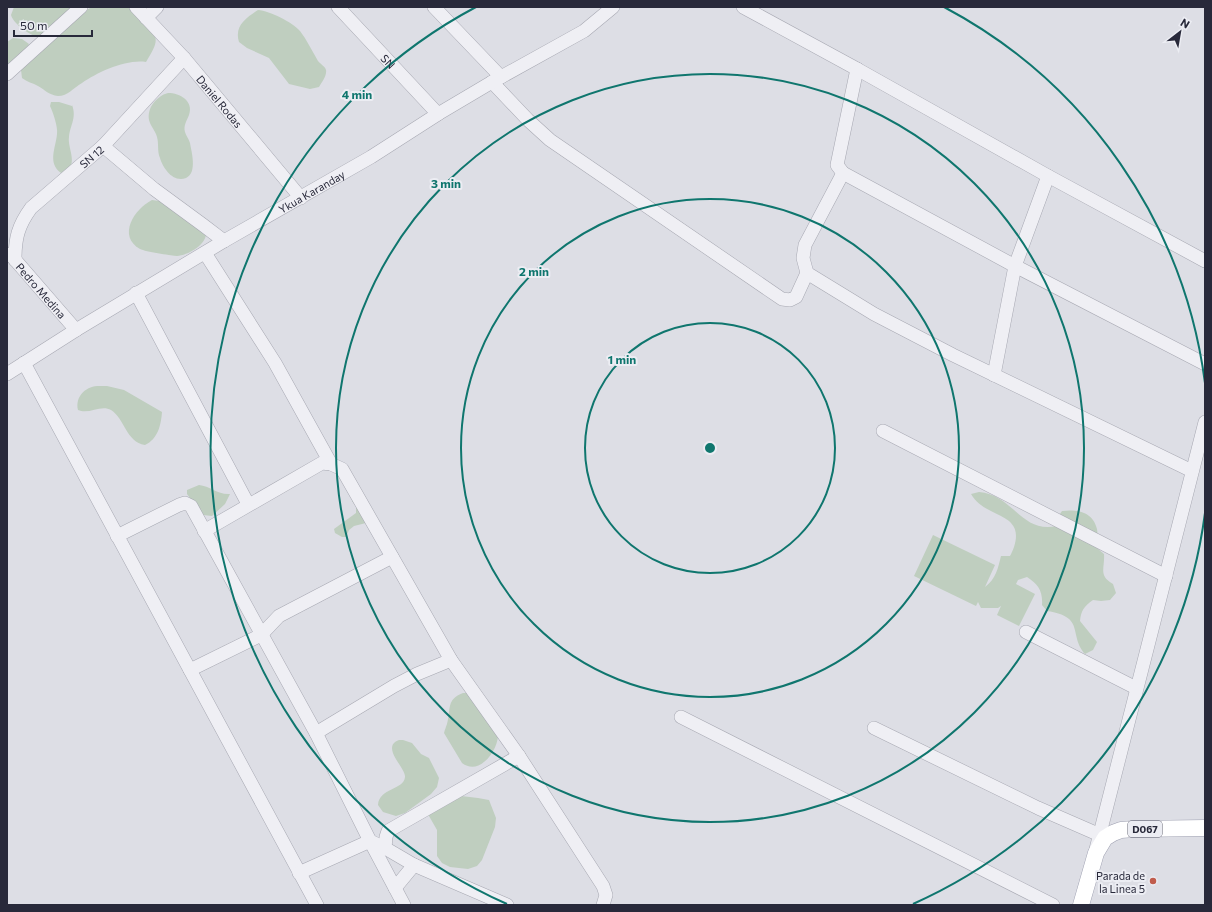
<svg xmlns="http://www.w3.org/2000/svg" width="1212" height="912" font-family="Commissioner,sans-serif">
<rect width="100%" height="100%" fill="#dddee5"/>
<g fill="#bfcebf">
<path d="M14,7H48L51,8L70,7V9L41,38C31,36 14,25 11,15Z"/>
<path d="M92,7C100,7 123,5 129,8C135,10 139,16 143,20C161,38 158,42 146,62C126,59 98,72 82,83C73,88 68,96 58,96C49,95 45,90 38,86C33,83 27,82 22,78L21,70L85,11Z"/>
<path d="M258,10C270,11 292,22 300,31C307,40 312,51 318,61C320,64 325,66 326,70C327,76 322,82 319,87L310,89L289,84L269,58L247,48L239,42C234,26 246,18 258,10Z"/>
<path d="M13,38L22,39L29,44L25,51L7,67V42Z"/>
<path d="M168,93C180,93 194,101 189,115C187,120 183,126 185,132C186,136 189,139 190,143C191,150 198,173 186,178C173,183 163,168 160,158C157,151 159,144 157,137C156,132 152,128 150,123C145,110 156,96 168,93Z"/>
<path d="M51,102H59L72,106V105C77,118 70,125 69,137C67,149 81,167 61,173C47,163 56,147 57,134C58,127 53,112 50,106Z"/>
<path d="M152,200L166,202L206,235C204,246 188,255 177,256C169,255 146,252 140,249C117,236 134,209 152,200Z"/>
<path d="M97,386H107L124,390L162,412C161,425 158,439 145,445C126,442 125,419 111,410C101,404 89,415 78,410C75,397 85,387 97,386Z"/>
<path d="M199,485C210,486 218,495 230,494L225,504L212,516L203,515L187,494V490Z"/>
<path d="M979,492C1014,495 1021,534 1057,526V518L1062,511C1078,509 1093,512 1097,529C1098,534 1097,542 1097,548L1104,554C1105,569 1098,575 1113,584L1116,593L1110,600L1101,601L1093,600C1084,606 1081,611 1080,621L1097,642L1093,650L1085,654C1068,634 1086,617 1047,611L1042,605C1043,591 1038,584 1027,577L1018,580L1016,584L1035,594L1019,626L997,615L1001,606L998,608H981L978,602L976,606L914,576L933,535L995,565L985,587C996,579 998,568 1001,556H1010C1015,547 1020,532 1011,523C1009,520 1004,518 1001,516C989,510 978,506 971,494Z"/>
<path d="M354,499L366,523L354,526L349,530L346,537H342L335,533L334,529L356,513V506L352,501Z"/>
<path d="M463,693H468L498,736C497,752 479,776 462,763L444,733C445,729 446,727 447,724C451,710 446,699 463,693Z"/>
<path d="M399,740H403L412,743L421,754L429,758L439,778L437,787L431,794L405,813L396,816L383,812L378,805C379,788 404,790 405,777C406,768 380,747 399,740Z"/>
<path d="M461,796L478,798L489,800L496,818L495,827L482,860L477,866L468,869L450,867L442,863L437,856V830L429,816L427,808Z"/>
</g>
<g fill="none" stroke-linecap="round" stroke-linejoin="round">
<defs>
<g id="minor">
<path id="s1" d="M136,7L184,58L301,198"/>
<path id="s2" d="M338,7L438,114"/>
<path d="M434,7L501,77"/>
<path d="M743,7L857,69L837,165L843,173L1015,266L1205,364"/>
<path d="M146,18L157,7"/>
<path d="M857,69L1048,176L1205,261"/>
<path d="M7,74L81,7"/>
<path d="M492,82L528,120L550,140L782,299L790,300L796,297L807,273L803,258L805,245L843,173"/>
<path d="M103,146L154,189L203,225L224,241"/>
<path d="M205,253L275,363L331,464"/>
<path id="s3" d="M10,254L76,330"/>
<path id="s4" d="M15,260C15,238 18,226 31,208L103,146L184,58"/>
<path d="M807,273L874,314L953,355L1192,471"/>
<path d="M136,293L248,504"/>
<path d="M24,363L317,905"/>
<path id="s5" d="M7,374L76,330L224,241L371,157L438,114L492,82L584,31L613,7"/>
<path d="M994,375L1015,266L1048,176"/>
<path d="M883,431L1166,576"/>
<path d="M204,531L322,463L331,464L342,469L451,660L519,756L603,886L606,895L603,905"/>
<path d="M117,536L179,505L185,503L191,506L316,733L370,841L404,905"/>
<path d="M1026,632L1136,688"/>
<path d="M190,670L261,635L279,616L392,557"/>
<path d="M681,717L1053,905"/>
<path d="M874,728L1038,808L1100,835"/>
<path d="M316,733L394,686L417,674L451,660"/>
<path d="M385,848L386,837L388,831L519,756"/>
<path d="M1096,849L1205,422"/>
<path d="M299,873L370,841L385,848L414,865L507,905"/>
<path d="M395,888L414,865"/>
</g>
<path id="major" d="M1081,905L1096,853L1105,838L1113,833L1121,830L1134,829L1205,828"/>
</defs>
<use href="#minor" stroke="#a7a8b2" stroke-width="14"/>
<use href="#major" stroke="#9d9fb0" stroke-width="17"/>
<use href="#minor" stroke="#efeff4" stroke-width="13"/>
<use href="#major" stroke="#fff" stroke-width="16"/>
</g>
<g fill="none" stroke="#0f766e" stroke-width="2">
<circle cx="710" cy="448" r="125"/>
<circle cx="710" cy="448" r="249"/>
<circle cx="710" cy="448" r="374"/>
<path d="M1205 513A499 499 0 0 1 913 904M507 904A499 499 0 0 1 476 7M944 7A499 499 0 0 1 1205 383"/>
</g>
<circle fill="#c05c4c" stroke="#ecedf3" stroke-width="1.5" cx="1153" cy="881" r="4"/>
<g text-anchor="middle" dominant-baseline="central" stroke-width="4" stroke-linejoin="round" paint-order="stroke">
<rect fill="#ecedf3" stroke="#636472" stroke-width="1" x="1128" y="821" width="34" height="16" rx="3"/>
<g font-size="10" font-weight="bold" fill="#28293a">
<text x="1145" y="829">D067</text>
</g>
<g font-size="11" fill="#28293a" stroke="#ecedf3">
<text stroke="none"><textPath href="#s2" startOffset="74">SN</textPath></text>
<text stroke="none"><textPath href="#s1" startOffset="126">Daniel Rodas</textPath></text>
<text stroke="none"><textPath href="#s4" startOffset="135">SN 12</textPath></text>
<text stroke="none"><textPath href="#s5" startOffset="355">Ykua Karanday</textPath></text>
<text stroke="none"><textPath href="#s3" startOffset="48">Pedro Medina</textPath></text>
</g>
<g font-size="11" fill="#28293a" stroke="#ecedf3" text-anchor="end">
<text x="1145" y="875">Parada de<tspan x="1145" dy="13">la Linea 5</tspan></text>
</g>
</g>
<circle cx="710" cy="448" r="6" fill="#0f766e" stroke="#ecedf3" stroke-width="2"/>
<g font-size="12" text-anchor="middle" font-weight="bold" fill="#0f766e" stroke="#ecedf3" stroke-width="4" stroke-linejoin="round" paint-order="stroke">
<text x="357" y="99">4 min</text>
<text x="446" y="188">3 min</text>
<text x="534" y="276">2 min</text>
<text x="622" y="364">1 min</text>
</g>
<rect width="1212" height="912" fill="none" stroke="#28293a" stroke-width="16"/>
<g transform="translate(1180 32) rotate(31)" stroke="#ecedf3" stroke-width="3" paint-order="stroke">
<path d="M0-3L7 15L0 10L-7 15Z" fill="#28293a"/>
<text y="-6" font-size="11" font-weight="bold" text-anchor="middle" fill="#28293a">N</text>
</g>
<path d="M14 30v6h78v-6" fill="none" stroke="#28293a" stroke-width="2"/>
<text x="20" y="30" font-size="12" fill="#28293a" stroke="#ecedf3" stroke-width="3" paint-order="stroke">50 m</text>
</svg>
